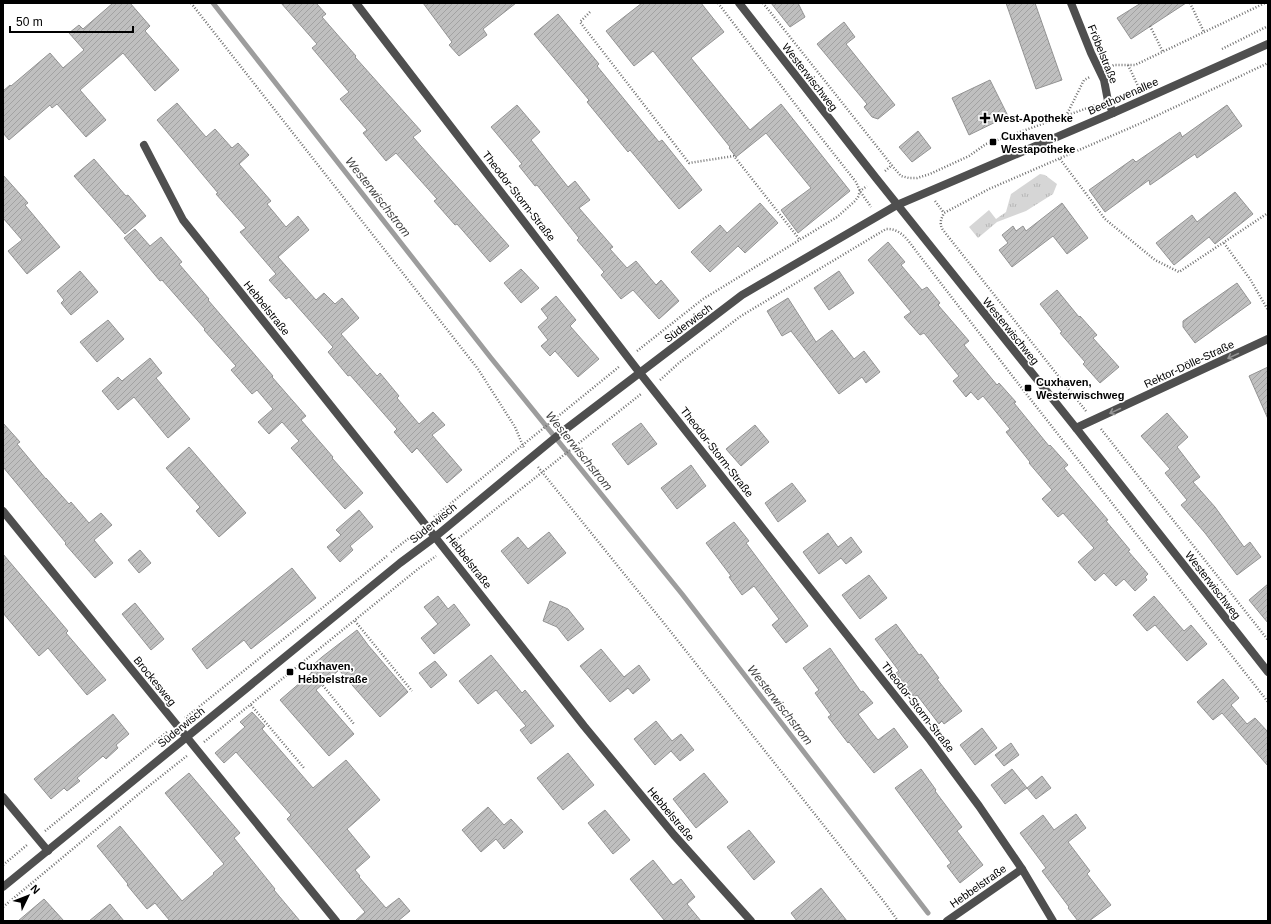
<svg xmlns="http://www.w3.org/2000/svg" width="1271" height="924" font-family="Helvetica,sans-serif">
<defs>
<pattern id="grass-tufts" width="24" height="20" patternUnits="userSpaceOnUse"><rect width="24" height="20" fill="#d6d6d6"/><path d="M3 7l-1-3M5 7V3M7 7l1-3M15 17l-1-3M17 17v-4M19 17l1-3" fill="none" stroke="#b6b6b6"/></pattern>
<pattern id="building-hatch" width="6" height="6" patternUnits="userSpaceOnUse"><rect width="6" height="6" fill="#bfbfbf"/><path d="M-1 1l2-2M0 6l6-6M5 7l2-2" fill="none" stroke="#a2a2a2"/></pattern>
</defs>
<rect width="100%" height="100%" fill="#fff"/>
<path fill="url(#grass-tufts)" d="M1040,174L1045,175L1057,184L1053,194L1026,211L997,222L978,238L969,227L989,210L996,219L1006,212L1011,194Z"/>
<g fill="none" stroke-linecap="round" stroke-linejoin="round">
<path stroke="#9d9d9d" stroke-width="5" d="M213,3L491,358L682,594L928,913"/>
</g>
<g fill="url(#building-hatch)" stroke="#939393">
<path d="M113,3H130L150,26L145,31L179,70L155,91L123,53L80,90L106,120L86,137L57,104L52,108L50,105L9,140L3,133V91L10,85L11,86L50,53L63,68L84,50L69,33L79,25L83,29Z"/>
<path d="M281,3H316L326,14L322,17L356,56L355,57L421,131L413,137L509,246L490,262L457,224L455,225L434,201L437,199L396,153L386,161L363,133L367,130L340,99L349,92L312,48L317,44Z"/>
<path d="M423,3H516L483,29L487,35L459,56L449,45L452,42Z"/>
<path d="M642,3H701L724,32L691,58L750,130L781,104L850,191L798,233L781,210L811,188L766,133L736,157L729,148L730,147L653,51L634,66L606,31Z"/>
<path d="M771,3H798L805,17L790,27Z"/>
<path d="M1006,3H1035L1062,80L1036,89Z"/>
<path d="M1141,3H1186L1131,39L1117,18Z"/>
<path d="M558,14L599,64L597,66L659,142L662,140L702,190L679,209L630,150L628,152L587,102L589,100L534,34Z"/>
<path d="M844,22L855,37L846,44L895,105L878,119L872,117L864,107L867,104L817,44Z"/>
<path d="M990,80L1008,116L969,135L952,98Z"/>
<path d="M177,103L206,137L215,129L232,148L238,143L249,155L239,164L271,201L267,204L286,227L298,216L309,230L278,257L316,300L324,293L335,304L342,298L359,318L341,334L377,376L380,373L399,396L397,398L419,424L433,412L445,425L432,435L462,470L447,483L417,448L412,453L394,432L397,429L350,375L348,376L328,352L333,347L289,297L286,299L269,280L276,274L240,232L246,228L216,194L218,193L157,120Z"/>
<path d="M517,105L540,132L531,140L568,187L575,181L590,200L579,208L613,247L610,249L627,268L636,261L656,285L661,280L679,301L659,319L633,290L621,299L601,275L604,272L577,240L579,238L537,185L535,186L519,166L522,164L491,127Z"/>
<path d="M1227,105L1242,126L1197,158L1195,154L1150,185L1149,180L1105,212L1089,190L1133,159L1136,162L1180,132L1182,137Z"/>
<path d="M918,131L931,148L912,162L899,147Z"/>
<path d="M94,159L126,196L128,195L146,216L125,234L74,176Z"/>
<path d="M3,175L28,203L25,205L60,247L27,274L8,251L22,240L3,218Z"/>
<path d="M1235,192L1253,214L1215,244L1209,237L1174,265L1156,243L1192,215L1197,222Z"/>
<path d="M760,203L778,223L745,253L738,246L710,272L691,252L720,225L727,233Z"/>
<path d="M1062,203L1088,238L1067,254L1053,236L1012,267L999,250L1008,243L1002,235L1013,226L1016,231L1023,226L1026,231Z"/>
<path d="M135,229L150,246L161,237L182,262L179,264L209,299L208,300L273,376L272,377L306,416L301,420L333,457L332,458L363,493L345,509L291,448L299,441L282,422L269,434L258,422L273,409L257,390L252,394L231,370L236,366L204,330L205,329L162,280L160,281L124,238Z"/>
<path d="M888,242L905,262L901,265L922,290L927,287L940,303L938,305L969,341L964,345L997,385L999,383L1016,402L1014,403L1049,446L1050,445L1068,465L1064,468L1108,520L1106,521L1130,550L1128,551L1148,574L1145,577L1147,580L1135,591L1124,579L1116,586L1104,573L1095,581L1078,562L1094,548L1063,513L1058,517L1042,499L1052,490L1029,463L1030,462L1006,432L1010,429L983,396L978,400L971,392L966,397L953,381L959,376L924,333L920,335L904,317L911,312L868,260Z"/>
<path d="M521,269L539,288L521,303L504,283Z"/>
<path d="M80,271L98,292L71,315L61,303L64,300L57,291Z"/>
<path d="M839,271L854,293L829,310L814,288Z"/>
<path d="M1237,283L1251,303L1195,343L1183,327V321Z"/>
<path d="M1057,290L1079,317L1080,316L1097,335L1093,338L1119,367L1100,383L1083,364L1085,362L1060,333L1062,332L1040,304Z"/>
<path d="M556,296L576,320L570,326L599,359L578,377L555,351L550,356L541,346L548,340L538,327L548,318L541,309Z"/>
<path d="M788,298L816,342L832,330L854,359L864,351L880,372L866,383L862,377L839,394L791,331L782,336L767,311Z"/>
<path d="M108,320L124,339L97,362L80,342Z"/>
<path d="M150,358L162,373L156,378L190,419L168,438L134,397L118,410L102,391L118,377L122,381Z"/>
<path d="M1268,367V419L1249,376Z"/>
<path d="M1167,413L1188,437L1177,447L1200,477L1193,482L1215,507L1244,547L1250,542L1261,557L1237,575L1205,533L1181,505L1187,500L1165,473L1170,469L1141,436Z"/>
<path d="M3,423L20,442L17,444L46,479V478L69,504L71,502L89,523L101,513L112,525L94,540L113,563L95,578L65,544L66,543L3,467Z"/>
<path d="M641,423L657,444L628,465L612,444Z"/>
<path d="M755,425L769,442L741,466L726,449Z"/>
<path d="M189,447L246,513L219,537L196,511L200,507L166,468Z"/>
<path d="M691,465L706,486L677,509L661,488Z"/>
<path d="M792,483L806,501L778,522L765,503Z"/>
<path d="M359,510L373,527L350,546L353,550L340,562L327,547L341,535L336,530Z"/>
<path d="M734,522L749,541L746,543L808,626L786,643L772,625L779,619L754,586L742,595L729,577L731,576L706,543Z"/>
<path d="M549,532L566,553L528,584L501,551L518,537L528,549Z"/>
<path d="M828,533L838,547L851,537L862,552L846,564L841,558L819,574L803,552Z"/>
<path d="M140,550L151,563L139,573L128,560Z"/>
<path d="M3,554L68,631L66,633L106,680L87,695L48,648L39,656L3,613Z"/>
<path d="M292,568L316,598L251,649L244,640L207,669L192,649Z"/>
<path d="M869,575L887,598L860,619L842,595Z"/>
<path d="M1268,584V623L1249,600Z"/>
<path d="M438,596L448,609L454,604L470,625L434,654L421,638L438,624L424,607Z"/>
<path d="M1154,596L1184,631L1191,625L1207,644L1187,661L1155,625L1147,631L1133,615Z"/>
<path d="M550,601L568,609L584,629L568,641L557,627L543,621Z"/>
<path d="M135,603L164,639L151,650L122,614Z"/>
<path d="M896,624L919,655L921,654L939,678L937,679L962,711L944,724L942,721L939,724L917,695L914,697L896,673L899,671L875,639Z"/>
<path d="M357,630L368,645L408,692L380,717L339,670L316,690L354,734L329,756L280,700L316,669L313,665L322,657Z"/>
<path d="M830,648L861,692L863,691L873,703L858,714L873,734L878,740L894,728L908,747L874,773L849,742L848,743L828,717L831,715L815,693L819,690L803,668Z"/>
<path d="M601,649L624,677L639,665L650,680L633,694L628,688L610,702L580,666Z"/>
<path d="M491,655L522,693L525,690L554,726L531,744L520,730L526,726L496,690L478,704L459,681Z"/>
<path d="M435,661L447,675L431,688L419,673Z"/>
<path d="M1223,679L1239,698L1231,705L1247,724L1255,718L1268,732V766L1222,713L1213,720L1197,702Z"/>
<path d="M252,712L265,726L262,729L313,788L346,760L380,800L347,829L370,857L355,870L360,876L359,877L386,908L399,898L410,911L398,921H355L365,912L287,819L291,815L236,752L224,763L215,753L245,727L240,722Z"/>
<path d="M113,714L129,734L116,745L118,748L106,759L103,756L77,778L80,781L67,791L64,788L51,799L34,779Z"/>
<path d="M656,721L672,741L681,734L694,750L680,761L671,751L655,765L634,739Z"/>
<path d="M982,728L997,748L975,765L960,745Z"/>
<path d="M1011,743L1019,755L1004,766L995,755Z"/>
<path d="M568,753L594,785L563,810L537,778Z"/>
<path d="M921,769L936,790L935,791L962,827L957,831L983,865L960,883L947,866L951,863L895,788Z"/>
<path d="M1012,769L1027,788L1005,804L991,785Z"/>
<path d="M189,773L240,833L234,838L275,889L274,890L300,921H170L155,903L147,909L127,885L128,884L97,846L120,826L182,901L214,874L213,873L224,864L165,793Z"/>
<path d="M704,773L728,802L696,828L673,799Z"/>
<path d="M1042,776L1051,788L1036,799L1027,788Z"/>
<path d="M488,807L504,825L511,819L523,832L504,849L496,839L481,852L462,830Z"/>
<path d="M605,810L630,840L613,854L588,823Z"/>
<path d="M1076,814L1086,828L1068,842L1090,871L1087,874L1111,905L1089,921H1078L1068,908L1069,907L1042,871L1046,868L1020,833L1043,815L1054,830Z"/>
<path d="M749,830L775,862L754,880L727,847Z"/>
<path d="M653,860L673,885L681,879L695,897L687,904L701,921H665L630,879Z"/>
<path d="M821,888L847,921H797L791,913Z"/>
<path d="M44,899L64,921H18Z"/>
<path d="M110,904L124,921H89Z"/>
</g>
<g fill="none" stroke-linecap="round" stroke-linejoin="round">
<g stroke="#717171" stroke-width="2.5" stroke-dasharray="1 2" stroke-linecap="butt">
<path d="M191,3L478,369L515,427L524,448"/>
<path d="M718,3L808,121L856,182L860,191L871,207"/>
<path d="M763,3L894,168L901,176L909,178H917L930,174L969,156L986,144L1096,105"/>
<path d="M1190,3L1204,32"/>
<path d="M590,12L580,22L689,163L734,156L800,240"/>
<path d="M1150,26L1163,52"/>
<path d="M1222,49L1268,26"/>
<path d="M1128,65L1139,88"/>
<path d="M1110,67L1114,65H1135L1265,3"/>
<path d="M1066,116L1084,80L1090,77"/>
<path d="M1060,159L1105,219L1155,260L1179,272L1268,213"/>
<path d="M885,171L892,165"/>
<path d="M935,201L944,213"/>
<path d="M1224,243L1250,279L1268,310"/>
<path d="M637,351L703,299L837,217L855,201L858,197L860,191L867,186"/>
<path d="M660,380L680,362L741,316L886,229C900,228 908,240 916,251L1017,382L1268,702"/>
<path d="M1086,411L943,230C939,224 941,219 944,213L989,189L1139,124L1268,63"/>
<path d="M1101,429L1268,640"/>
<path d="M538,467L667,627L885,903L898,921"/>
<path d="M434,517L620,366"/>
<path d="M454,542L641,394"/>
<path d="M391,552L417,532"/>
<path d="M355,621L412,691"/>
<path d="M304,662L354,724"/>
<path d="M251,705L304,768"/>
<path d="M185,718L387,556"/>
<path d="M204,742L418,569L436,556"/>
<path d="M45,831L167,732"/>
<path d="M3,865L27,845"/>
<path d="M3,907L140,793L188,755"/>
</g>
<g stroke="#4f4f4f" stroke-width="8">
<path d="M356,3L636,368L930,740L979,806L1022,869L1053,921"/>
<path d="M1071,3L1091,53L1104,80L1108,101L1113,113"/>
<path d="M144,145L183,220L413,509L584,726L674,835L751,921"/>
<path d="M1076,428L1268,339"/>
<path d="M3,511L336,921"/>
<path d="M3,797L48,851"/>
<path d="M947,921L1022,869"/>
</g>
<g stroke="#4f4f4f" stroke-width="8">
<path d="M739,3L876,178L1076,428L1268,672"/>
<path d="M3,887L400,563L435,537L562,432L742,295L897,205L1113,113L1268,44"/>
</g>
</g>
<defs><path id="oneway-shaft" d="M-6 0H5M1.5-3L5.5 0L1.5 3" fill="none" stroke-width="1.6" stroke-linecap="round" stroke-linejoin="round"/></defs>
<g stroke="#959595">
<use href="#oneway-shaft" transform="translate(1233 356) rotate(155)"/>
<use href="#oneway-shaft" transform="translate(1115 411) rotate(155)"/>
</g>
<g fill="#000" stroke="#fff" stroke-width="1.5">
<path d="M983 112h4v4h4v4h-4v4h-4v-4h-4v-4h4z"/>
<rect x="989" y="138" width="8" height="8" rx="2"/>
<rect x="1024" y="384" width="8" height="8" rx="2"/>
<rect x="286" y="668" width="8" height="8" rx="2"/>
</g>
<g text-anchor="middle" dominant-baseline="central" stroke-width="3.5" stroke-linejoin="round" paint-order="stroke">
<g font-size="11" fill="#000" stroke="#fff">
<text transform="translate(1103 54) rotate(68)">Fröbelstraße</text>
<text transform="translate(810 77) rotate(52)">Westerwischweg</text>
<text transform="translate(1123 96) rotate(-24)">Beethovenallee</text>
<text transform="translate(519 196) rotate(52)">Theodor-Storm-Straße</text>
<text transform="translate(267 308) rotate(51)">Hebbelstraße</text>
<text transform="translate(688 323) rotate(-37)">Süderwisch</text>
<text transform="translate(1011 331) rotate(51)">Westerwischweg</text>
<text transform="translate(1189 364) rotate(-25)">Rektor-Dölle-Straße</text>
<text transform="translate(717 452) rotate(52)">Theodor-Storm-Straße</text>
<text transform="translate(433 523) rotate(-39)">Süderwisch</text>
<text transform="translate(469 561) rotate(52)">Hebbelstraße</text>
<text transform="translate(1213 585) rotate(52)">Westerwischweg</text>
<text transform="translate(155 681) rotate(51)">Brockesweg</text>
<text transform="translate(918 707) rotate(52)">Theodor-Storm-Straße</text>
<text transform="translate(181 727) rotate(-39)">Süderwisch</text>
<text transform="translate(671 814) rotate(50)">Hebbelstraße</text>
<text transform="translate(978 886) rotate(-35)">Hebbelstraße</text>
</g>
<g font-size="11" font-weight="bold" fill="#000" stroke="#fff" text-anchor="start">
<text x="993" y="118">West-Apotheke</text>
<text x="1001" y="136">Cuxhaven,<tspan x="1001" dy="13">Westapotheke</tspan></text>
<text x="1036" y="382">Cuxhaven,<tspan x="1036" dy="13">Westerwischweg</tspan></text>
<text x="298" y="666">Cuxhaven,<tspan x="298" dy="13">Hebbelstraße</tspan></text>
</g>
<g font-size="12" font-style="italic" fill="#3e3e3e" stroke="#fff">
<text transform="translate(378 197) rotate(52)">Westerwischstrom</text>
<text transform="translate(579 451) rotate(51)">Westerwischstrom</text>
<text transform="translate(780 705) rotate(52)">Westerwischstrom</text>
</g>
</g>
<rect width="1271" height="924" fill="none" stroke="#000000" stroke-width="8"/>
<g transform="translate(28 896) rotate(47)" stroke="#ffffff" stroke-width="3" paint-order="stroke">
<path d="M0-3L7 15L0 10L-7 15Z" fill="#000000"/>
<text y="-6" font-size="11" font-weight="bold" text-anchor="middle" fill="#000000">N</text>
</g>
<path d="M10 26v6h123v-6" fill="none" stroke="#000000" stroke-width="2"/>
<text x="16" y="26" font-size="12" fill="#000000" stroke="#ffffff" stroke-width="3" paint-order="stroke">50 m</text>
</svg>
